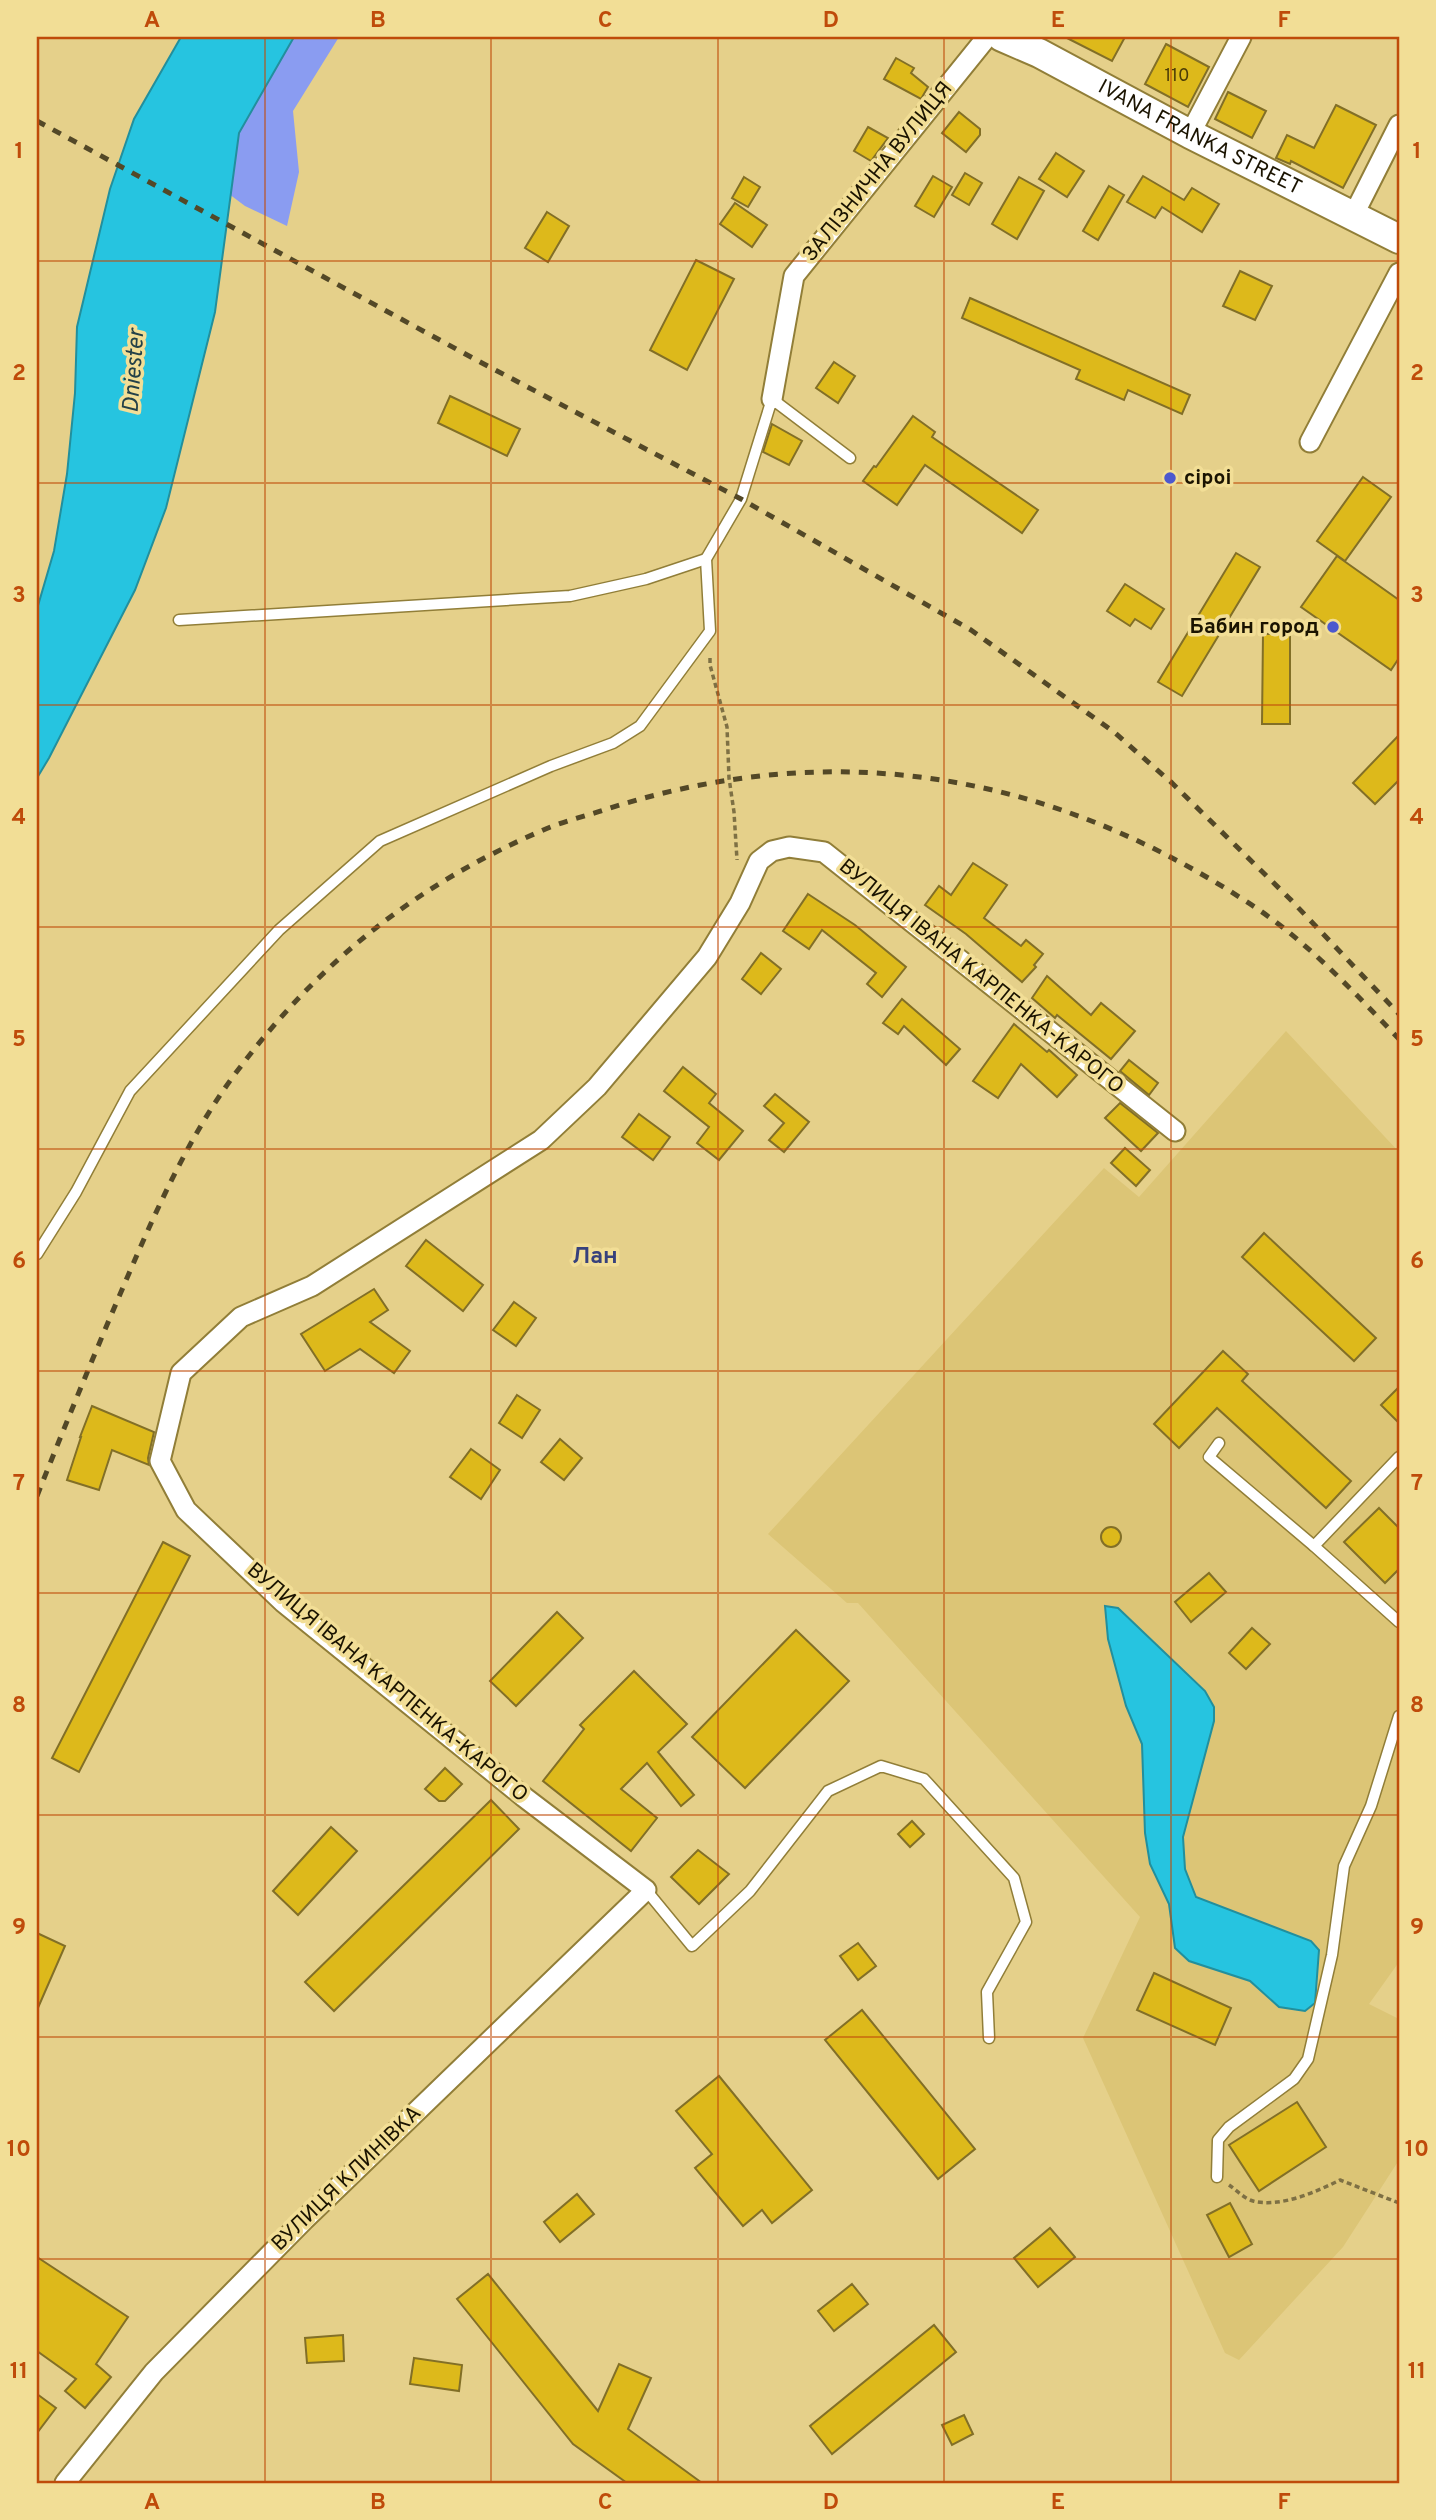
<svg xmlns="http://www.w3.org/2000/svg" width="1436" height="2520" font-family="Overpass,sans-serif">
<rect width="100%" height="100%" fill="#e5d08a"/>
<path fill="#dcc576" d="M1286,1031L1399,1152V1962L1369,2004L1399,2019V2160L1343,2247L1239,2360L1225,2353L1083,2038L1140,1917L858,1603H847L768,1534L1104,1168L1139,1197Z"/>
<path fill="#8a9cf1" d="M294,37H339L293,111L299,172L287,226L245,206L229,194L239,132Z"/>
<g fill="#26c4e0" stroke="#228f9d" stroke-width="2">
<path d="M181,37H294L239,133L215,312L166,508L135,590L49,758L37,778V609L54,551L67,474L75,393L77,327L110,189L134,119Z"/>
<path d="M1105,1606L1118,1608L1205,1691L1214,1707V1721L1183,1837L1185,1869L1196,1897L1311,1941L1319,1950L1315,2003L1305,2011L1279,2007L1250,1981L1189,1961L1175,1948L1169,1904L1150,1864L1145,1833L1142,1744L1126,1706L1108,1639Z"/>
</g>
<g fill="#ddb91b" stroke="#826f27" stroke-width="2">
<path d="M1065,37H1125L1112,61Z"/>
<path d="M1166,44L1209,67L1188,107L1145,84Z"/>
<path d="M896,58L914,68L911,73L928,87L921,99L884,79Z"/>
<path d="M1228,92L1266,111L1252,138L1215,119Z"/>
<path d="M1336,105L1376,125L1343,188L1291,161L1290,164L1276,158L1287,135L1314,148Z"/>
<path d="M959,112L980,129V135L966,152L942,133Z"/>
<path d="M868,127L888,138L871,161L854,151Z"/>
<path d="M1056,153L1084,171L1067,197L1039,179Z"/>
<path d="M965,173L982,183L969,205L952,195Z"/>
<path d="M933,176L952,187L934,217L915,206Z"/>
<path d="M1143,176L1184,200L1192,188L1219,204L1202,232L1162,207L1155,218L1127,202Z"/>
<path d="M744,177L760,187L748,207L732,198Z"/>
<path d="M1019,177L1044,191L1017,239L992,224Z"/>
<path d="M1109,186L1124,195L1098,240L1083,231Z"/>
<path d="M735,203L767,225L752,247L720,224Z"/>
<path d="M547,212L569,226L548,262L525,248Z"/>
<path d="M696,260L734,279L687,370L650,350Z"/>
<path d="M1240,271L1272,286L1255,320L1223,306Z"/>
<path d="M970,298L1190,395L1182,414L1128,390L1124,400L1076,379L1080,370L962,318Z"/>
<path d="M834,362L855,376L838,403L816,388Z"/>
<path d="M450,396L520,429L507,456L438,423Z"/>
<path d="M913,416L935,432L932,437L1038,510L1022,533L925,465L897,505L863,481L874,466L876,467Z"/>
<path d="M772,424L802,441L789,465L763,452Z"/>
<path d="M1363,477L1391,497L1345,561L1317,541Z"/>
<path d="M1236,553L1260,567L1182,696L1158,682Z"/>
<path d="M1337,556L1399,600V658L1391,670L1301,607Z"/>
<path d="M1125,584L1164,609L1151,629L1135,619L1130,626L1107,611Z"/>
<path d="M1263,634H1290V724H1262Z"/>
<path d="M1399,735V780L1375,804L1353,783Z"/>
<path d="M973,863L1007,885L984,918L1021,946L1026,940L1043,954L1034,965L1036,967L1022,982L966,934L925,905L939,886L951,895Z"/>
<path d="M808,894L855,925L906,967L882,997L867,984L876,973L822,930L809,949L783,931Z"/>
<path d="M761,953L781,969L761,994L742,979Z"/>
<path d="M1047,976L1091,1015L1101,1003L1135,1031L1111,1059L1057,1015L1055,1018L1032,998Z"/>
<path d="M902,999L960,1049L946,1065L904,1026L898,1034L883,1023Z"/>
<path d="M1014,1024L1047,1052L1049,1050L1077,1075L1057,1097L1021,1064L998,1098L973,1081Z"/>
<path d="M1129,1060L1158,1083L1149,1095L1120,1071Z"/>
<path d="M683,1067L716,1094L709,1103L743,1131L719,1160L697,1143L709,1127L664,1091Z"/>
<path d="M775,1094L809,1122L784,1152L769,1140L784,1123L764,1106Z"/>
<path d="M1120,1103L1158,1133L1141,1151L1105,1118Z"/>
<path d="M639,1114L670,1137L653,1160L622,1137Z"/>
<path d="M1125,1148L1150,1170L1136,1186L1111,1163Z"/>
<path d="M1264,1233L1376,1338L1354,1361L1242,1257Z"/>
<path d="M426,1240L483,1285L463,1311L406,1266Z"/>
<path d="M374,1289L388,1310L370,1322L410,1351L394,1373L360,1349L325,1371L301,1334Z"/>
<path d="M514,1302L536,1318L516,1346L493,1330Z"/>
<path d="M1223,1351L1248,1374L1242,1381L1351,1481L1326,1508L1217,1408L1179,1448L1154,1424Z"/>
<path d="M1399,1387V1423L1381,1405Z"/>
<path d="M517,1395L540,1410L522,1438L499,1423Z"/>
<path d="M92,1406L154,1432L148,1458L149,1465L112,1450L99,1490L67,1480L81,1437H80Z"/>
<path d="M560,1439L582,1458L564,1480L541,1462Z"/>
<path d="M471,1449L500,1470L481,1499L450,1477Z"/>
<path d="M1379,1508L1399,1528V1569L1385,1583L1344,1542Z"/>
<circle cx="1111" cy="1537" r="10"/>
<path d="M163,1542L190,1556L79,1772L52,1758Z"/>
<path d="M1209,1573L1226,1592L1191,1622L1175,1602Z"/>
<path d="M557,1612L583,1638L516,1706L490,1681Z"/>
<path d="M1252,1628L1270,1644L1246,1669L1229,1653Z"/>
<path d="M796,1630L849,1681L745,1788L692,1737Z"/>
<path d="M634,1671L687,1724L658,1752L694,1795L681,1806L647,1763L621,1789L657,1818L631,1851L543,1781L584,1729L580,1725Z"/>
<path d="M445,1768L462,1784L445,1801H439L425,1789Z"/>
<path d="M491,1800L519,1829L334,2011L305,1982Z"/>
<path d="M912,1821L924,1834L910,1847L898,1834Z"/>
<path d="M331,1827L357,1851L298,1915L273,1891Z"/>
<path d="M698,1850L729,1874L699,1904L671,1877Z"/>
<path d="M37,1933L65,1946L37,2010Z"/>
<path d="M858,1943L876,1966L858,1980L840,1956Z"/>
<path d="M1154,1973L1231,2008L1215,2045L1137,2010Z"/>
<path d="M862,2010L975,2149L938,2179L825,2040Z"/>
<path d="M719,2076L812,2190L772,2223L762,2210L743,2226L695,2168L712,2154L676,2111Z"/>
<path d="M1297,2102L1326,2147L1259,2191L1229,2145Z"/>
<path d="M577,2194L594,2214L560,2242L544,2222Z"/>
<path d="M1230,2203L1252,2244L1229,2257L1207,2215Z"/>
<path d="M1050,2228L1075,2257L1038,2287L1014,2258Z"/>
<path d="M37,2257L128,2317L96,2364L111,2377L85,2408L65,2391L76,2379L37,2351Z"/>
<path d="M488,2274L598,2411L619,2364L651,2378L628,2429L702,2483H627L573,2444L457,2299Z"/>
<path d="M852,2284L868,2304L834,2331L818,2311Z"/>
<path d="M934,2325L956,2352L832,2454L810,2426Z"/>
<path d="M343,2335L344,2361L307,2363L305,2338Z"/>
<path d="M414,2358L462,2365L459,2391L410,2384Z"/>
<path d="M37,2394L56,2408L37,2433Z"/>
<path d="M964,2415L973,2434L952,2445L942,2425Z"/>
</g>
<g fill="none" stroke-linecap="round" stroke-linejoin="round">
<defs>
<g id="service">
<path d="M179,620L570,596L646,579L706,559"/>
<path d="M37,1254L76,1192L130,1091L279,930L380,841L551,766L613,743L640,726L710,631L706,559L741,499L772,399L850,458"/>
<path d="M1219,1443L1209,1457L1314,1546L1399,1622"/>
<path d="M1314,1546L1399,1457"/>
<path d="M646,1890L692,1946L750,1891L828,1791L881,1766L924,1779L1014,1878L1026,1922L987,1992L989,2038"/>
<path d="M1217,2177L1218,2140L1229,2127L1294,2079L1308,2059L1332,1955L1344,1866L1371,1806L1399,1716"/>
</g>
<g id="minor">
<path d="M1190,134L1241,37"/>
<path d="M1353,216L1399,125"/>
<path d="M772,399L794,276L987,37"/>
<path d="M1310,442L1399,273"/>
<path d="M65,2483L154,2372L304,2220L646,1890L524,1797L283,1602L186,1510L160,1461L181,1373L241,1317L312,1286L541,1140L597,1087L707,957L740,903L759,861L772,851L789,847L824,852L1175,1131"/>
</g>
<g id="secondary">
<path id="s1" d="M1002,37L1039,53L1190,134L1399,239"/>
</g>
</defs>
<use href="#service" stroke="#917e38" stroke-width="13"/>
<use href="#minor" stroke="#917e38" stroke-width="23"/>
<use href="#secondary" stroke="#917e38" stroke-width="32"/>
<g stroke="#7e7044" stroke-width="3.5" stroke-dasharray="5 3.5" stroke-linecap="butt">
<path d="M710,658V665L727,727L729,778L734,812L737,860"/>
<path d="M1229,2185C1236,2190 1245,2199 1253,2201C1280,2208 1316,2192 1340,2180L1399,2203"/>
</g>
<use href="#service" stroke="#fff" stroke-width="10"/>
<use href="#minor" stroke="#fff" stroke-width="19"/>
<use href="#secondary" stroke="#fff" stroke-width="28"/>
<g stroke="#534827" stroke-width="5" stroke-dasharray="9 9" stroke-linecap="butt">
<path d="M37,121L482,363L741,499L971,630L1114,732L1172,783L1290,899L1399,1014"/>
<path d="M37,1496C66,1423 96,1350 127,1278C158,1206 191,1132 238,1070C320,961 416,885 541,831C563,821 587,816 610,808C835,737 1046,772 1244,900C1303,937 1351,989 1399,1039"/>
</g>
</g>
<path fill="none" stroke="#bf4b0a" stroke-width="2" stroke-opacity="0.55" d="M265,37V2483M491,37V2483M718,37V2483M944,37V2483M1171,37V2483M37,261H1399M37,483H1399M37,705H1399M37,927H1399M37,1149H1399M37,1371H1399M37,1593H1399M37,1815H1399M37,2037H1399M37,2259H1399"/>
<g fill="#4c58ce" stroke="#f2de96" stroke-width="2.5">
<circle cx="1170" cy="478" r="7"/>
<circle cx="1333" cy="627" r="7"/>
</g>
<g text-anchor="middle" dominant-baseline="central" stroke-width="7" stroke-linejoin="round" paint-order="stroke">
<g font-size="18" fill="#4b3c07">
<text x="1177" y="76">110</text>
</g>
<g font-size="21" fill="#1a1300" stroke="#f2de96">
<text stroke="none"><textPath href="#s1" startOffset="222">IVANA FRANKA STREET</textPath></text>
<text transform="translate(878 172) rotate(-51)">ЗАЛІЗНИЧНА ВУЛИЦЯ</text>
<text transform="translate(981 977) rotate(39)">ВУЛИЦЯ ІВАНА КАРПЕНКА-КАРОГО</text>
<text transform="translate(387 1683) rotate(40)">ВУЛИЦЯ ІВАНА КАРПЕНКА-КАРОГО</text>
<text transform="translate(347 2179) rotate(-44)">ВУЛИЦЯ КЛИНІВКА</text>
</g>
<g font-size="21" font-weight="bold" fill="#1a1300" stroke="#f2de96" text-anchor="start">
<text x="1184" y="478">сіроі</text>
<text x="1319" y="627" text-anchor="end">Бабин город</text>
</g>
<g font-size="23" font-style="italic" fill="#244148" stroke="#f2de96">
<text transform="translate(135 371) rotate(-86)">Dniester</text>
</g>
<g font-size="23" font-weight="bold" fill="#37417c" stroke="#f2de96">
<text x="595" y="1257">Лан</text>
</g>
</g>
<rect width="1436" height="2520" fill="none" stroke="#f2de96" stroke-width="77"/>
<rect x="38" y="38" width="1360" height="2444" fill="none" stroke="#bf4b0a" stroke-width="2.5"/>
<g font-size="23" text-anchor="middle" font-weight="bold" fill="#bf4b0a">
<text x="152" y="27">A</text>
<text x="378" y="27">B</text>
<text x="605" y="27">C</text>
<text x="831" y="27">D</text>
<text x="1058" y="27">E</text>
<text x="1284" y="27">F</text>
<text x="19" y="158">1</text>
<text x="1417" y="158">1</text>
<text x="19" y="380">2</text>
<text x="1417" y="380">2</text>
<text x="19" y="602">3</text>
<text x="1417" y="602">3</text>
<text x="19" y="824">4</text>
<text x="1417" y="824">4</text>
<text x="19" y="1046">5</text>
<text x="1417" y="1046">5</text>
<text x="19" y="1268">6</text>
<text x="1417" y="1268">6</text>
<text x="19" y="1490">7</text>
<text x="1417" y="1490">7</text>
<text x="19" y="1712">8</text>
<text x="1417" y="1712">8</text>
<text x="19" y="1934">9</text>
<text x="1417" y="1934">9</text>
<text x="19" y="2156">10</text>
<text x="1417" y="2156">10</text>
<text x="19" y="2378">11</text>
<text x="1417" y="2378">11</text>
<text x="152" y="2509">A</text>
<text x="378" y="2509">B</text>
<text x="605" y="2509">C</text>
<text x="831" y="2509">D</text>
<text x="1058" y="2509">E</text>
<text x="1284" y="2509">F</text>
</g>
</svg>
